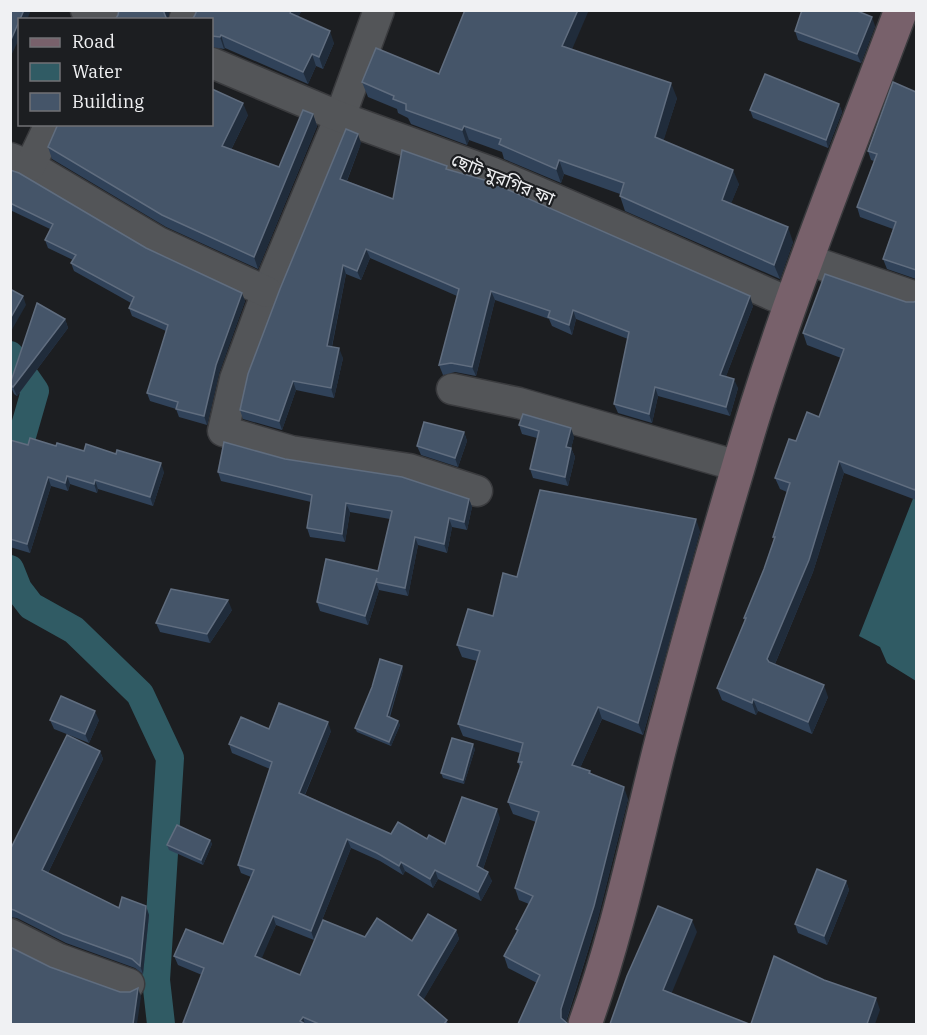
<svg xmlns="http://www.w3.org/2000/svg" width="927" height="1035" font-family="'IBM Plex Serif','Noto Sans Bengali',serif">
<rect width="100%" height="100%" fill="#1c1e21"/>
<path fill="#305b64" d="M916,491V681L887,663L880,647L859,636Z"/>
<g fill="none" stroke-linecap="round" stroke-linejoin="round">
<g stroke="#305b64" stroke-width="28">
<path d="M10,355L35,391L10,478"/>
<path d="M10,569L18,589L31,606L74,630L140,694L170,758L156,980L161,1024"/>
</g>
<defs>
<g id="street">
<path d="M86,10L107,20"/>
<path d="M379,10L340,117L267,292L235,379L223,431L291,451L409,469L477,491"/>
<path d="M184,20L188,10"/>
<path d="M212,63L340,117L491,172L619,227L790,303"/>
<path d="M10,158L30,166L158,242L267,292"/>
<path d="M30,166L50,124"/>
<path d="M808,260L916,297"/>
<path d="M452,389L519,403L738,466"/>
<path d="M10,934L59,959L129,984"/>
</g>
<path id="secondary" d="M585,1024C617,936 636,843 659,751C683,657 710,562 738,468C782,313 844,162 901,10"/>
</defs>
<use href="#street" stroke="#3a3b3e" stroke-width="33"/>
<use href="#secondary" stroke="#3a3b3e" stroke-width="36"/>
<use href="#street" stroke="#535558" stroke-width="30"/>
<use href="#secondary" stroke="#78616b" stroke-width="33"/>
</g>
<g fill="#304259">
<path d="M197,10H302L298,17L334,43L323,69L316,66L308,84L225,48L224,49L212,47V20L195,15Z"/>
<path d="M875,26L861,63L798,40L795,31Z"/>
<path d="M572,50L677,98L663,141L739,184L731,203L793,242L780,279L625,211L620,196V194L564,174L561,183L504,159L502,152L469,140L467,145L411,124L408,118L398,113L397,109L368,97L362,82L439,74Z"/>
<path d="M916,92V279L887,269L883,259L893,229L860,217L857,207L874,161L871,160L868,151Z"/>
<path d="M839,104L842,112L828,148L753,118L750,110Z"/>
<path d="M313,114L317,126L258,269L166,227L52,159L48,147L248,115L231,150L279,167Z"/>
<path d="M361,143L347,181L393,199L449,170L753,306L726,376L738,388L730,416L658,396L652,423L618,413L614,404L628,339L576,319L572,335L552,326L549,319L495,300L476,376L455,372L443,375L439,365L457,296L370,258L361,280L346,274L332,347L343,358L334,398L296,390L282,430L243,419L240,410Z"/>
<path d="M10,170L146,248L245,301L219,373L207,425L179,417L176,409L150,401L147,393L166,331L132,316L129,308L131,303L74,271L71,263L73,260L48,248L45,240L50,229L10,210Z"/>
<path d="M916,301V500L844,473L813,572L775,664L828,697L812,734L758,711L756,715L722,700L717,688L745,621L744,618L764,569L774,539L773,537L787,492L780,489L775,478L796,441L819,417L841,358L807,345L803,333L906,302H914Z"/>
<path d="M65,319L68,328L17,396L14,394L10,385Z"/>
<path d="M519,425L574,437L571,448L575,457L568,486L533,478L530,469L537,438L522,434Z"/>
<path d="M464,432L467,441L458,467L421,455L417,446Z"/>
<path d="M10,440L28,445L56,446L84,451L164,472L153,506L98,489L97,493L70,484L68,491L51,486L30,553L10,547Z"/>
<path d="M285,459L469,499L472,507L467,530L452,527L447,553L418,545L408,596L379,590L368,625L320,611L317,602L378,571L390,519L350,512L345,542L310,537L307,528L311,502L221,481L218,472Z"/>
<path d="M700,531L643,735L602,719L580,768L590,771L591,773L628,799L598,918L566,1022L518,1024L537,983L508,968L504,956L517,933L516,929L529,904L519,900L515,888L536,822L513,814L508,802L520,767L518,762L520,753L463,736L458,724L477,661L462,657L457,645L493,616L517,577Z"/>
<path d="M232,610L210,643L160,632L156,623Z"/>
<path d="M402,666L403,670L390,717L398,721L400,725L391,746L357,732L355,728Z"/>
<path d="M50,720H99L89,743L54,729Z"/>
<path d="M269,729L331,731L305,795L391,834L427,839L445,844L500,818L483,869L492,881L481,901L438,879L433,888L405,871L403,875L380,861L351,848L314,940L276,925L261,958L300,975L365,937L412,941L456,930L459,939L423,1000L449,1024H184L183,1023L202,975L178,965L174,956L223,944L251,877L241,873L238,865L270,769L232,753L229,744Z"/>
<path d="M475,749L464,784L443,778L441,773Z"/>
<path d="M100,751L103,759L48,873L119,908L146,906L149,915L143,974L135,968L66,943L17,918L10,917V850Z"/>
<path d="M210,840L212,844L203,865L169,850L167,845Z"/>
<path d="M846,881L849,890L827,945L798,933L795,924Z"/>
</g>
<g fill="#202c3b">
<path d="M24,10H31L27,20H20Z"/>
<path d="M163,10H170L168,20H166Z"/>
<path d="M291,10H302L294,25L290,13Z"/>
<path d="M578,10H589L567,61L562,46Z"/>
<path d="M872,17L875,26L861,63L857,54Z"/>
<path d="M20,21V37L10,58V42Z"/>
<path d="M330,31L334,43L323,69L319,57Z"/>
<path d="M221,35L225,48L224,49L220,37Z"/>
<path d="M312,54L316,66L308,84L303,72Z"/>
<path d="M671,83L677,98L660,152L655,137Z"/>
<path d="M243,103L248,115L227,158L222,146Z"/>
<path d="M839,104L842,112L828,148L826,140Z"/>
<path d="M313,114L317,126L258,269L254,257Z"/>
<path d="M464,126L469,140L467,145L462,130Z"/>
<path d="M358,134L361,143L344,188L340,179Z"/>
<path d="M559,160L564,174L561,183L556,169Z"/>
<path d="M733,170L739,184L727,214L722,200Z"/>
<path d="M788,227L793,242L780,279L774,265Z"/>
<path d="M366,249L370,258L361,280L357,271Z"/>
<path d="M343,265L346,274L330,355L327,346Z"/>
<path d="M491,291L495,300L476,376L472,367Z"/>
<path d="M242,293L245,301L219,373L207,425L204,416L216,365Z"/>
<path d="M23,296L26,305L10,333V319Z"/>
<path d="M750,296L753,306L723,384L720,375Z"/>
<path d="M573,310L576,319L572,335L569,325Z"/>
<path d="M65,319L68,328L17,396L13,387Z"/>
<path d="M339,348L343,358L334,398L331,388Z"/>
<path d="M734,379L738,388L730,416L726,407Z"/>
<path d="M293,381L296,390L282,430L279,421Z"/>
<path d="M655,387L658,396L652,423L649,414Z"/>
<path d="M571,428L574,437L569,456L566,447Z"/>
<path d="M464,432L467,441L458,467L455,458Z"/>
<path d="M571,448L575,457L568,486L565,477Z"/>
<path d="M839,461L844,473L813,572L772,671L767,659Z"/>
<path d="M161,463L164,472L153,506L150,497Z"/>
<path d="M67,476L70,484L68,491L65,483Z"/>
<path d="M48,477L51,486L30,553L27,544Z"/>
<path d="M95,480L98,489L97,493L94,484Z"/>
<path d="M469,499L472,507L467,530L464,522Z"/>
<path d="M346,503L350,512L345,542L342,534Z"/>
<path d="M449,518L452,527L447,553L444,544Z"/>
<path d="M696,519L700,531L643,735L638,723Z"/>
<path d="M415,537L418,545L408,596L405,588Z"/>
<path d="M376,582L379,590L368,625L365,616Z"/>
<path d="M228,600L232,610L210,643L207,634Z"/>
<path d="M402,666L403,670L388,720L387,716Z"/>
<path d="M824,685L828,697L812,734L808,722Z"/>
<path d="M753,699L758,711L756,715L752,703Z"/>
<path d="M598,707L602,719L576,777L572,765Z"/>
<path d="M95,711L99,720L89,743L85,734Z"/>
<path d="M398,721L400,725L391,746L389,742Z"/>
<path d="M328,722L331,731L302,801L299,793Z"/>
<path d="M473,744L475,749L464,784L463,780Z"/>
<path d="M100,751L103,759L45,879L42,870Z"/>
<path d="M624,787L628,799L598,918L566,1021L565,1024L561,1018V1009Z"/>
<path d="M497,809L500,818L481,875L477,866Z"/>
<path d="M347,839L351,848L314,940L311,931Z"/>
<path d="M210,840L212,844L203,865L201,860Z"/>
<path d="M401,862L405,871L403,875L399,866Z"/>
<path d="M435,870L438,879L433,888L430,879Z"/>
<path d="M488,872L492,881L481,901L478,892Z"/>
<path d="M846,881L849,890L827,945L824,936Z"/>
<path d="M146,906L149,915L143,974L140,966Z"/>
<path d="M273,916L276,925L259,965L255,956Z"/>
<path d="M692,920L697,932L668,1002L663,990Z"/>
<path d="M456,930L459,939L421,1004L418,995Z"/>
<path d="M138,988L141,997L137,1024H133Z"/>
<path d="M876,998L880,1010L875,1024H867Z"/>
<path d="M303,1017L305,1024H302L300,1021Z"/>
</g>
<g fill="#455569" stroke="#606d7f" stroke-width="1.5">
<path d="M10,10H24L10,42Z"/>
<path d="M119,10H163L167,20H115L118,15Z"/>
<path d="M197,10H291L290,13L330,31L319,57L312,54L303,72L221,35L220,37L212,36V20H192L195,15Z"/>
<path d="M465,10H578L562,46L671,83L655,137L733,170L722,200L788,227L774,265L620,196L624,183L559,160L556,169L499,144L501,139L464,126L462,130L406,110V104L393,99L394,96L362,82L376,48L439,74Z"/>
<path d="M802,10H855L872,17L857,54L795,31Z"/>
<path d="M765,74L839,104L826,140L750,110Z"/>
<path d="M893,82L916,92V270L883,259L896,222L857,207L877,154L868,151Z"/>
<path d="M212,89L243,103L222,146L279,167L303,110L313,114L254,257L162,215L48,147L58,124H212Z"/>
<path d="M346,129L358,134L340,179L393,199L402,150L447,166L446,169L488,181L750,296L720,375L734,379L726,407L655,387L649,414L614,404L629,332L573,310L569,325L548,317L550,311L491,291L472,367L451,363L439,365L459,289L366,249L357,271L343,265L327,346L339,348L331,388L293,381L279,421L240,410L248,374L280,289Z"/>
<path d="M10,170L19,173L146,248L242,293L216,365L204,416L176,409L178,402L147,393L168,325L129,308L134,297L71,263L76,255L45,240L53,224L10,203Z"/>
<path d="M825,274L906,302H914L916,301V487L915,490L839,461L809,560L767,659L769,662L824,685L808,722L753,699L752,703L717,688L746,618H744L764,569L775,537H773L790,483L775,478L789,439L796,441L807,412L819,417L844,349L803,333Z"/>
<path d="M10,289L23,296L10,319Z"/>
<path d="M37,303L65,319L13,387L10,384Z"/>
<path d="M523,414L571,428L566,447L571,448L565,477L530,469L539,431L519,425Z"/>
<path d="M424,422L464,432L455,458L417,446Z"/>
<path d="M30,438L56,446L57,443L84,451L86,444L116,454L117,450L161,463L150,497L95,480L94,484L67,476L65,483L48,477L27,544L10,539V440L28,445Z"/>
<path d="M224,442L285,459L402,477L469,499L464,522L449,518L444,544L415,537L405,588L376,582L377,578L365,616L317,602L326,559L378,571L392,511L346,503L342,534L307,528L312,495L218,472Z"/>
<path d="M540,490L696,519L638,723L598,707L572,765L590,771L589,773L624,787L594,906L561,1009V1018L568,1024H518L540,975L504,956L518,930L516,929L533,896L515,888L539,812L508,802L522,762H518L523,743L458,724L480,651L457,645L468,609L493,616L503,573L517,577Z"/>
<path d="M171,589L228,600L207,634L156,623Z"/>
<path d="M380,659L402,666L387,716L398,721L389,742L355,728L372,687Z"/>
<path d="M61,696L95,711L85,734L50,720Z"/>
<path d="M279,703L328,722L299,793L391,834L398,822L427,839L429,835L445,844L462,797L497,809L477,866L488,872L478,892L435,870L430,879L401,862L399,866L377,853L347,839L311,931L273,916L255,956L300,975L323,920L365,937L377,918L412,941L428,914L456,930L418,995L447,1020L444,1024H319L303,1017L300,1021L305,1024H188L183,1023L204,968L174,956L186,929L223,944L254,870L238,865L272,762L229,744L241,717L269,729Z"/>
<path d="M67,735L100,751L42,870L119,908L122,897L146,906L140,966L132,959L63,934L14,910L10,909V850Z"/>
<path d="M452,738L473,744L463,780L441,773Z"/>
<path d="M177,825L210,840L201,860L167,845Z"/>
<path d="M817,869L846,881L824,936L795,924Z"/>
<path d="M658,906L692,920L663,990L749,1024H610L627,976Z"/>
<path d="M10,947L50,967L120,992H130L138,988L133,1024H10Z"/>
<path d="M774,956L824,980L876,998L867,1024H751Z"/>
</g>
<g text-anchor="middle" dominant-baseline="central" stroke-width="4.5" stroke-linejoin="round" paint-order="stroke">
<g font-size="18" fill="#f0f1f3" stroke="#1c1e21">
<text transform="translate(503 179) rotate(22)">ছোট মুরগির ফা</text>
</g>
</g>
<rect width="927" height="1035" fill="none" stroke="#f0f1f3" stroke-width="24"/>
<rect x="18" y="18" width="195" height="108" fill="#1c1e21" stroke="#717275" stroke-width="1.5"/>
<rect x="30" y="38" width="30" height="9" fill="#78616b" stroke="#717275" stroke-width="1.5"/>
<text x="72" y="48" font-size="18" fill="#f0f1f3">Road</text>
<rect x="30" y="63" width="30" height="18" fill="#305b64" stroke="#717275" stroke-width="1.5"/>
<text x="72" y="78" font-size="18" fill="#f0f1f3">Water</text>
<rect x="30" y="93" width="30" height="18" fill="#455569" stroke="#717275" stroke-width="1.5"/>
<text x="72" y="108" font-size="18" fill="#f0f1f3">Building</text>
</svg>
